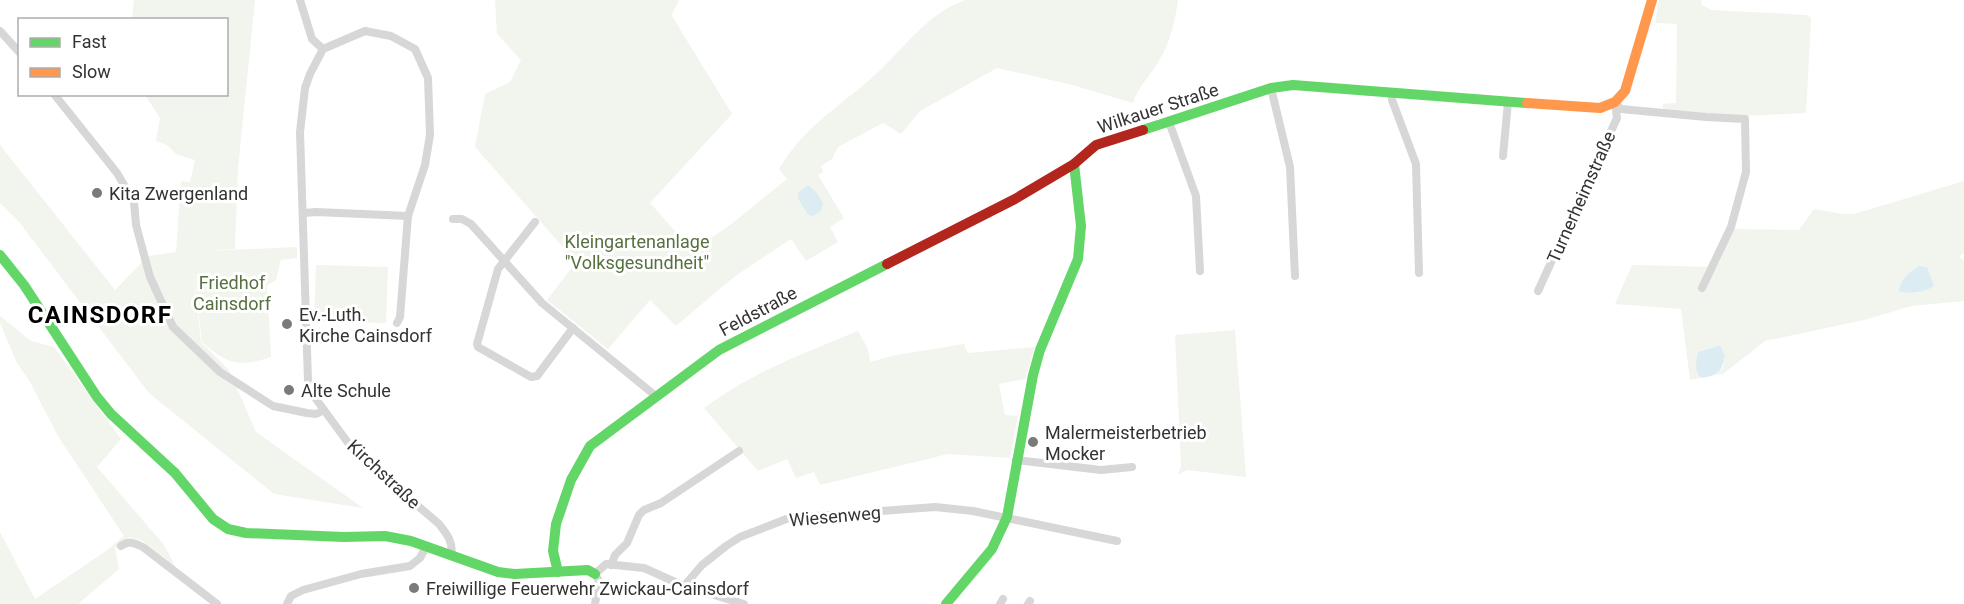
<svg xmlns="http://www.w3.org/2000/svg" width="1964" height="604" font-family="Roboto,sans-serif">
<rect width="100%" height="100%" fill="#fff"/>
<g fill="#f1f5ed">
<path d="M134,0H255L238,168L235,249L209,251L297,247V258L281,260L276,280L267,285L271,357C238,368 227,364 202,342L191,252L201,342L229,370L256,432L363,508L274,494L149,393L19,222L0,203V145L115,290L148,256L176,252L181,181L190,182L195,160L176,154L167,145L156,141L160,118L145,95L226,94V20L132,19Z"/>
<path d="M495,0H679L670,18L672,16L732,114L650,203L693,251L734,222L787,179L779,169C806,124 840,107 877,73C905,47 928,13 965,0H1178C1175,20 1171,41 1160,59C1152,74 1138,86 1133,103L1069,84L997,68L920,111L901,134L883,123L838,147L832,159L821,166L823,172L818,175L844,218L830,227L838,242L806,261L791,239L734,277L676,326L650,300L608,349L547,300L576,262L475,147L485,94L510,82L521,60L497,34Z"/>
<path d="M1659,0H1701L1702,5L1711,10L1807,15L1811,19L1806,113L1745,116L1663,111V104L1676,103L1677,24L1655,23Z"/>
<path d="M1964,181V253L1959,257L1964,261V301L1912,306L1864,320L1765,341L1723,374L1716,375L1723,368L1725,356L1719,345L1698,352V374L1701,378L1690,380L1681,309L1615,304L1632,265L1717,267L1733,229L1799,230L1814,209L1842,214H1854Z"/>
<path d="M316,265L388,267L386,323L314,321Z"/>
<path d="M0,316L31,341L54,347L121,439L97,467L164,545L175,566L143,541L129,537L115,548L119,569L78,604H0V532L35,599L106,551L124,536L58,436L30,382L16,361L0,323Z"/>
<path d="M1235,330L1246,477L1187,470L1178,475L1181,466L1175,335Z"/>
<path d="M858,331L868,349L870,362L896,355L964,344L968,353L1035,347L1025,379L999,384L1005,415L1018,416L1010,458L948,454L820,485L814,472L796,478L787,459L758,471L704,408C751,373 804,353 858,331Z"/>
</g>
<g fill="#ddebf3">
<path d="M808,185L816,192L823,203L821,211L813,216L808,215L798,198L799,192Z"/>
<path d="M1919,266L1927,267L1934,286C1924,293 1910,293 1899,292C1900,278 1909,273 1919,266Z"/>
<path d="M1720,345L1725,356C1721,374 1718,375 1701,378C1694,371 1696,361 1698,352Z"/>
</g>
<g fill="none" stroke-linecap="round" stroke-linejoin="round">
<g stroke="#d7d7d7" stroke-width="8">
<path d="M300,0L312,39L323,49L310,74L305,88L300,132L308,381L316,399L354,451L439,524C447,534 454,543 451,556"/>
<path d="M0,31L20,53"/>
<path d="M1271,88L1290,167L1295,276"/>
<path d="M1391,92L1392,100L1416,164L1419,273"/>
<path d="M54,94L117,173L134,202L136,225L150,277L173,327L220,372L273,406L307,413L316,414L324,410"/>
<path d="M1615,102L1621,109L1706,117L1745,119L1746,172L1731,227L1702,288"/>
<path d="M1169,122L1196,196L1200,271"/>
<path d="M1503,156L1508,102"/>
<path d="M304,213L316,212L408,216L425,165L430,135L428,78L415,49L391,36L365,31L323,49"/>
<path d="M453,219H462L471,224L542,303L657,397"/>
<path d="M535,222L498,269L477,344L478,347L531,377L537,376L573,328"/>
<path d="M1538,291L1617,118L1615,103"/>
<path d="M397,323L400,317L408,216"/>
<path d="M1016,460L1101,470L1132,467"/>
<path d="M121,546C130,540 134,543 143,547L217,604"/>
<path d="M611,565L615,555L627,543L639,515L644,510L661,503L739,451"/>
<path d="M684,586L702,565L726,546L740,537L789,518L935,507L973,511L1117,541"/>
<path d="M287,604L291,596L303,590L361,574L410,566L420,558L426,547"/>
<path d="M595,604L599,581L595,574L606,564L644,568L684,586L744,604"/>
<path d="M1000,604L1003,599"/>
<path d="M1028,604L1030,601"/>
</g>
<g stroke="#63d668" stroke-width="10">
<path d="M1143,130L1271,88L1293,85L1527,103"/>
<path d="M0,255L24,285L97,397L111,414L175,473L213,519L228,529L246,533L344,537L385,536L411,541L498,572L515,574L588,570L595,574"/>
<path d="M558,572L553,551L556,524L571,480L590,446L719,350L887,264"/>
<path d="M946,604L992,549L1007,517L1033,375L1040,350L1078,259L1081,226L1074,164"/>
</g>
<path stroke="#ff974d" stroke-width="10" d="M1527,103L1600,108L1615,102L1625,91L1652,0"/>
<path stroke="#b3261e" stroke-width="10" d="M887,264L1015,199L1074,164L1096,145L1143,130"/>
</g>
<g fill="#7a7a7a" stroke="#fff" stroke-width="2">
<circle cx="97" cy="193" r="6"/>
<circle cx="287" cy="324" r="6"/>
<circle cx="289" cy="390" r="6"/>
<circle cx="1033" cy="442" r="6"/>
<circle cx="414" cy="588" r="6"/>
</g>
<g text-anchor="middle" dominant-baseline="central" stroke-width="6" stroke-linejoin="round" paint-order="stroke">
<g font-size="18" fill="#333" stroke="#fff">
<text transform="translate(1158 108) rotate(-18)">Wilkauer Straße</text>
<text transform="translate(1581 197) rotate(-66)">Turnerheimstraße</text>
<text transform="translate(758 311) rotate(-28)">Feldstraße</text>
<text transform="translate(384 474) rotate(43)">Kirchstraße</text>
<text transform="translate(835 516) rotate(-5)">Wiesenweg</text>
</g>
<g font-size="18" fill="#333" stroke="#fff" text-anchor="start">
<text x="109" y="193">Kita Zwergenland</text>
<text x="299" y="314">Ev.-Luth.<tspan x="299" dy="21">Kirche Cainsdorf</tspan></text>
<text x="301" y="390">Alte Schule</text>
<text x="1045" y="432">Malermeisterbetrieb<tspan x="1045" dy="21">Mocker</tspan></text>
<text x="426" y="588">Freiwillige Feuerwehr Zwickau-Cainsdorf</text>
</g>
<g font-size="18" fill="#56703f" stroke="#fff">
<text x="637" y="241">Kleingartenanlage<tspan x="637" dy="21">"Volksgesundheit"</tspan></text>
<text x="232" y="282">Friedhof<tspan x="232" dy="21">Cainsdorf</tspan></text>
</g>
<g font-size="24" font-weight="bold" letter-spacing="1.5" fill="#000" stroke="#fff">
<text x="100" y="315">CAINSDORF</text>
</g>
</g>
<rect x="18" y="18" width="210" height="78" fill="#ffffff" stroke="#adadad" stroke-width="1.5"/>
<rect x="30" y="38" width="30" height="9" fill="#63d668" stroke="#adadad" stroke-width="1.5"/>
<text x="72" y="48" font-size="18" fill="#333333">Fast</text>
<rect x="30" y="68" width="30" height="9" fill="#ff974d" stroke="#adadad" stroke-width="1.5"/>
<text x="72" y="78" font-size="18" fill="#333333">Slow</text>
</svg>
